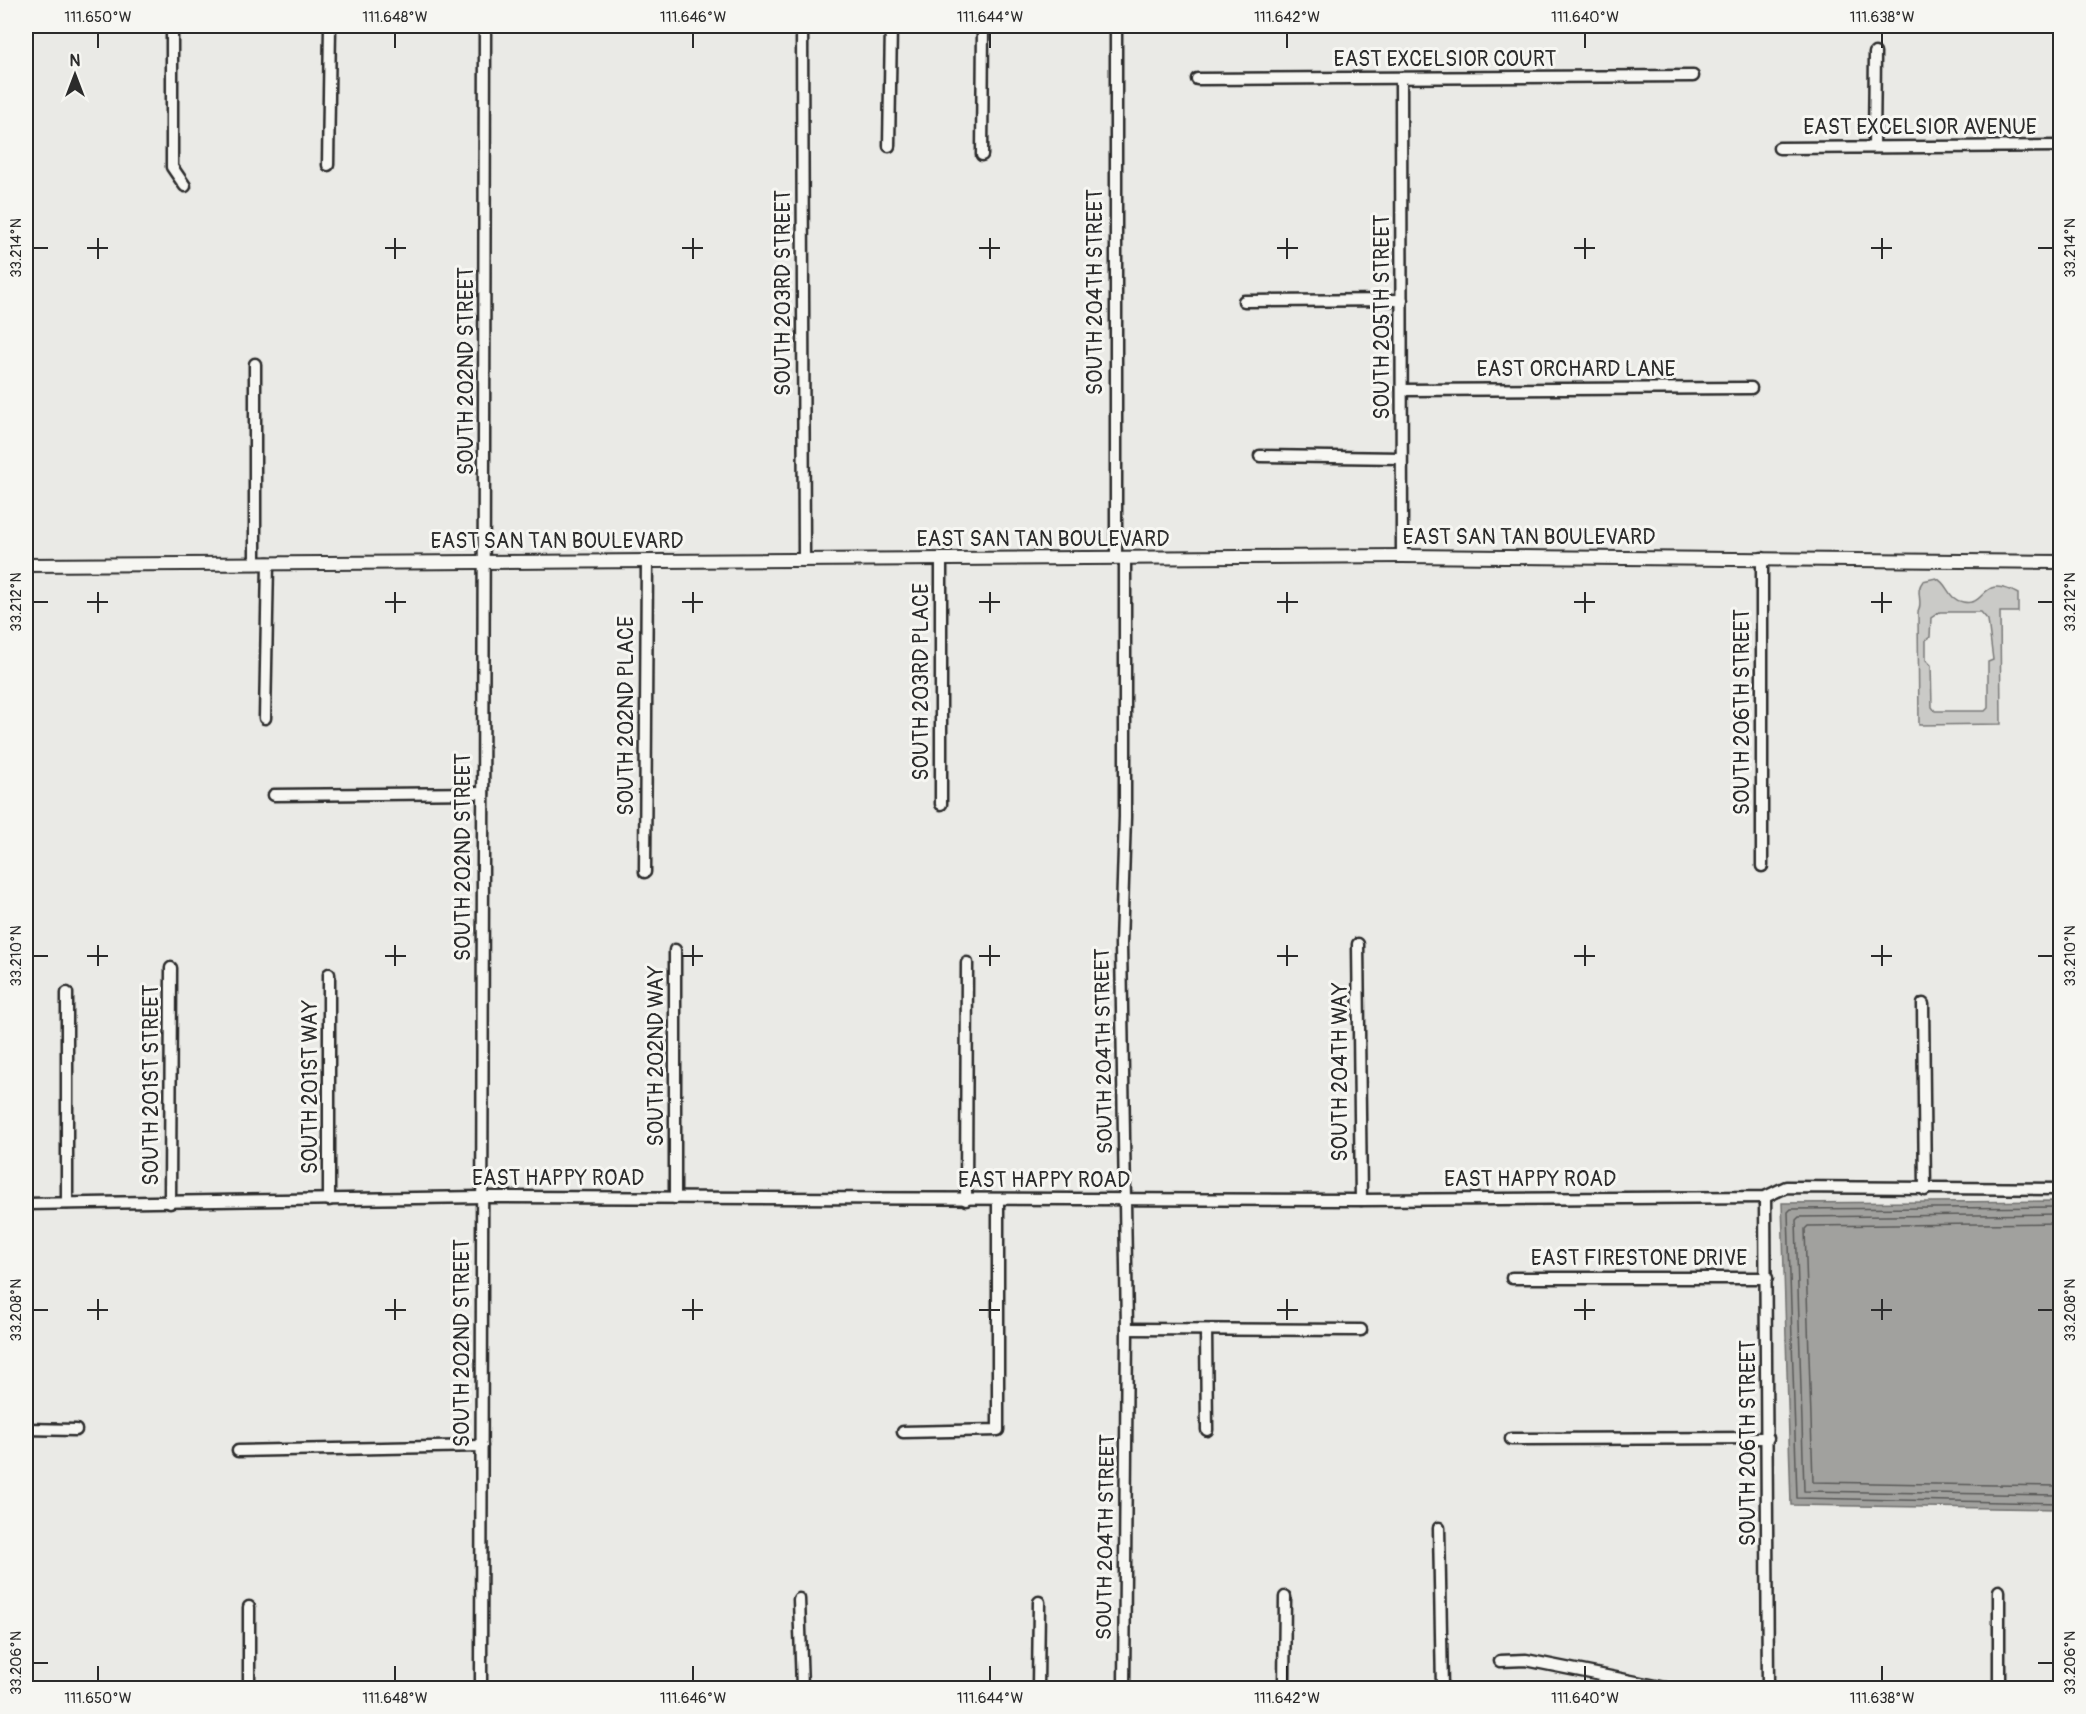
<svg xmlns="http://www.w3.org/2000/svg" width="2086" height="1714" font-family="Pangolin,sans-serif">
<rect width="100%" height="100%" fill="#eaeae6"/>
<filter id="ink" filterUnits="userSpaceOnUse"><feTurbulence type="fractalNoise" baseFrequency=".0167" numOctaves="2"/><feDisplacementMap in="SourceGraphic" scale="12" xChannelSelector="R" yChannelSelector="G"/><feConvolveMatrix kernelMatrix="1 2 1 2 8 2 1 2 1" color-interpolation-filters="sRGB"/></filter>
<g filter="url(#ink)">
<path fill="#cacac7" stroke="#7a7a79" stroke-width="1.5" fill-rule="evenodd" d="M1936,578C1949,584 1947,599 1963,602C1988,607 1979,573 2018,594V612H2000L2001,724L1919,725L1918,612C1924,601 1914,592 1923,581ZM1940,612H1981L1988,620L1993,660L1988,662V708L1985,711H1935L1932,707L1931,665L1926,660V640L1930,637L1931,618Z"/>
<path fill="#a1a19e" stroke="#727270" stroke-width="1.5" d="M2060,1201V1509L1791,1505L1782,1203Z"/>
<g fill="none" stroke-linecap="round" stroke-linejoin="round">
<g stroke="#5a5a59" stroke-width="1.5">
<path d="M2060,1207L1791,1209L1788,1212L1797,1498L2060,1503"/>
<path d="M2060,1214L1799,1217L1796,1220L1804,1491L2060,1495"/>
<path d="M2060,1223L1808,1226L1805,1229L1813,1482L2060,1486"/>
</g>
<defs>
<g id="minor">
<path d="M172,26V167L185,186"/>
<path d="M802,26L804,560"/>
<path d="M1197,79L1693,76"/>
<path d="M1401,79L1402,556"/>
<path d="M889,146L891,26"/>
<path d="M1874,147L1875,53"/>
<path d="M1779,148L2060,146"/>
<path d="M982,155L983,26"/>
<path d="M328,165L330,26"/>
<path d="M1244,301L1402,300"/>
<path d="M255,364V563"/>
<path d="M1402,390L1751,388"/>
<path d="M1260,456L1401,458"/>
<path d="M1116,558V26"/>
<path d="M1762,558V866"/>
<path d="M941,559V804"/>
<path d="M265,718L268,563"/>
<path d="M274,795L483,793"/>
<path d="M645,872L647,561"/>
<path d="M1358,944L1361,1200"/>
<path d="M675,950V1198"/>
<path d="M329,974V1200"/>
<path d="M67,993V1203"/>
<path d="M1923,1004L1925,1190"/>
<path d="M1765,1197L1768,1688"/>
<path d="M966,1200L967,963"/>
<path d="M170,1203L171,968"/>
<path d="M26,1204L482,1197L1361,1200L1765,1197L1786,1187L2060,1189"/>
<path d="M1512,1278H1767"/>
<path d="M1127,1329L1361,1330"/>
<path d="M1206,1330L1207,1430"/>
<path d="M26,1429L76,1430"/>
<path d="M903,1432L998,1430V1200"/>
<path d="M1511,1439L1768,1438"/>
<path d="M238,1451L482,1446"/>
<path d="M1439,1528L1442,1688"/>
<path d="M1999,1591V1688"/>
<path d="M799,1599L802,1688"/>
<path d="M249,1607V1688"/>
<path d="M1500,1661L1526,1660L1666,1688"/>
<path d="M481,1688L485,26"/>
<path d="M1038,1688L1039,1602"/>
<path d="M1124,1688L1127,1329L1121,944L1125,817V558"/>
<path d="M1284,1688L1285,1597"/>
</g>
<path id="tertiary" d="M26,565L1402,556L2060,562"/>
</defs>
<use href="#minor" stroke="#2b2b2b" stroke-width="15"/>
<use href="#tertiary" stroke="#2b2b2b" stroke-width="16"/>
<use href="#minor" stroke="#f6f6f2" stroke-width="10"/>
<use href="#tertiary" stroke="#f6f6f2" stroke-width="12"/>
</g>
</g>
<path fill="none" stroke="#2b2b2b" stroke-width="2" d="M98,33V48M395,33V48M693,33V48M990,33V48M1287,33V48M1585,33V48M1882,33V48M98,238V259M395,238V259M693,238V259M990,238V259M1287,238V259M1585,238V259M1882,238V259M33,248H48M87,248H108M385,248H406M682,248H703M979,248H1000M1277,248H1298M1574,248H1595M1871,248H1892M2038,248H2053M98,592V613M395,592V613M693,592V613M990,592V613M1287,592V613M1585,592V613M1882,592V613M33,602H48M87,602H108M385,602H406M682,602H703M979,602H1000M1277,602H1298M1574,602H1595M1871,602H1892M2038,602H2053M98,945V966M395,945V966M693,945V966M990,945V966M1287,945V966M1585,945V966M1882,945V966M33,956H48M87,956H108M385,956H406M682,956H703M979,956H1000M1277,956H1298M1574,956H1595M1871,956H1892M2038,956H2053M98,1299V1320M395,1299V1320M693,1299V1320M990,1299V1320M1287,1299V1320M1585,1299V1320M1882,1299V1320M33,1310H48M87,1310H108M385,1310H406M682,1310H703M979,1310H1000M1277,1310H1298M1574,1310H1595M1871,1310H1892M2038,1310H2053M33,1663H48M2038,1663H2053M98,1666V1681M395,1666V1681M693,1666V1681M990,1666V1681M1287,1666V1681M1585,1666V1681M1882,1666V1681"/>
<g text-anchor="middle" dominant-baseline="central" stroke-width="6" stroke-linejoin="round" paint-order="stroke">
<g font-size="21" fill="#2b2b2b" stroke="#f6f6f2">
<text x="1445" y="59">EAST EXCELSIOR COURT</text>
<text x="1920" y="127">EAST EXCELSIOR AVENUE</text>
<text transform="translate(1095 292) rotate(-90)">SOUTH 204TH STREET</text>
<text transform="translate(783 293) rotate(-90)">SOUTH 203RD STREET</text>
<text transform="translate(1382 317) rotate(-90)">SOUTH 205TH STREET</text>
<text x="1576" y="369">EAST ORCHARD LANE</text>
<text transform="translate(466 371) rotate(-90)">SOUTH 202ND STREET</text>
<text x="1529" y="537">EAST SAN TAN BOULEVARD</text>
<text x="1043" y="539">EAST SAN TAN BOULEVARD</text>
<text x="557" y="541">EAST SAN TAN BOULEVARD</text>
<text transform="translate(921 682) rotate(-90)">SOUTH 203RD PLACE</text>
<text transform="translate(1742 712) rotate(-90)">SOUTH 206TH STREET</text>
<text transform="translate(626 716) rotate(-90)">SOUTH 202ND PLACE</text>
<text transform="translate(463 857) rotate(-90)">SOUTH 202ND STREET</text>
<text transform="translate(1104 1051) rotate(-91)">SOUTH 204TH STREET</text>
<text transform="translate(656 1056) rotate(-90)">SOUTH 202ND WAY</text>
<text transform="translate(1340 1072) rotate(-90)">SOUTH 204TH WAY</text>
<text transform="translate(151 1085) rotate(-90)">SOUTH 201ST STREET</text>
<text transform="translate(310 1087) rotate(-90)">SOUTH 201ST WAY</text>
<text x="558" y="1178">EAST HAPPY ROAD</text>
<text x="1530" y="1179">EAST HAPPY ROAD</text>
<text x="1044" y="1180">EAST HAPPY ROAD</text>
<text x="1639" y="1258">EAST FIRESTONE DRIVE</text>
<text transform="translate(462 1343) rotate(-90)">SOUTH 202ND STREET</text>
<text transform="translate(1748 1443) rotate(-90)">SOUTH 206TH STREET</text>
<text transform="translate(1106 1537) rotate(-89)">SOUTH 204TH STREET</text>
</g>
</g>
<rect width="2086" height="1714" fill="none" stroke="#f6f6f2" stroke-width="66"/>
<g transform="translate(75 75)" stroke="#f6f6f2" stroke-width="4.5" paint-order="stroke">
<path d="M0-4.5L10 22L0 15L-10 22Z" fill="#2b2b2b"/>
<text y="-9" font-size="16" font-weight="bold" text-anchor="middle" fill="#2b2b2b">N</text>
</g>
<rect x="33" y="33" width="2020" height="1648" fill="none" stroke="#2b2b2b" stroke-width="2"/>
<g font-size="15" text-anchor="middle" fill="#2b2b2b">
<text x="98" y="22">111.650°W</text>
<text x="395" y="22">111.648°W</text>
<text x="693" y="22">111.646°W</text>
<text x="990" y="22">111.644°W</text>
<text x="1287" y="22">111.642°W</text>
<text x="1585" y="22">111.640°W</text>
<text x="1882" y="22">111.638°W</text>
<text transform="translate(16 248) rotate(-90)" y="5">33.214°N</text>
<text transform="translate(2070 248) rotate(-90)" y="5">33.214°N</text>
<text transform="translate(16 602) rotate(-90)" y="5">33.212°N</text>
<text transform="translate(2070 602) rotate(-90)" y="5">33.212°N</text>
<text transform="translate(16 956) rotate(-90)" y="5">33.210°N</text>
<text transform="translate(2070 956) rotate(-90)" y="5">33.210°N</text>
<text transform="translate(16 1310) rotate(-90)" y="5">33.208°N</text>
<text transform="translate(2070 1310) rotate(-90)" y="5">33.208°N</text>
<text transform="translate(16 1663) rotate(-90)" y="5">33.206°N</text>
<text transform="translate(2070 1663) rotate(-90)" y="5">33.206°N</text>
<text x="98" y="1703">111.650°W</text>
<text x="395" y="1703">111.648°W</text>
<text x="693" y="1703">111.646°W</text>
<text x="990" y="1703">111.644°W</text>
<text x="1287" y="1703">111.642°W</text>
<text x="1585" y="1703">111.640°W</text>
<text x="1882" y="1703">111.638°W</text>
</g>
</svg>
